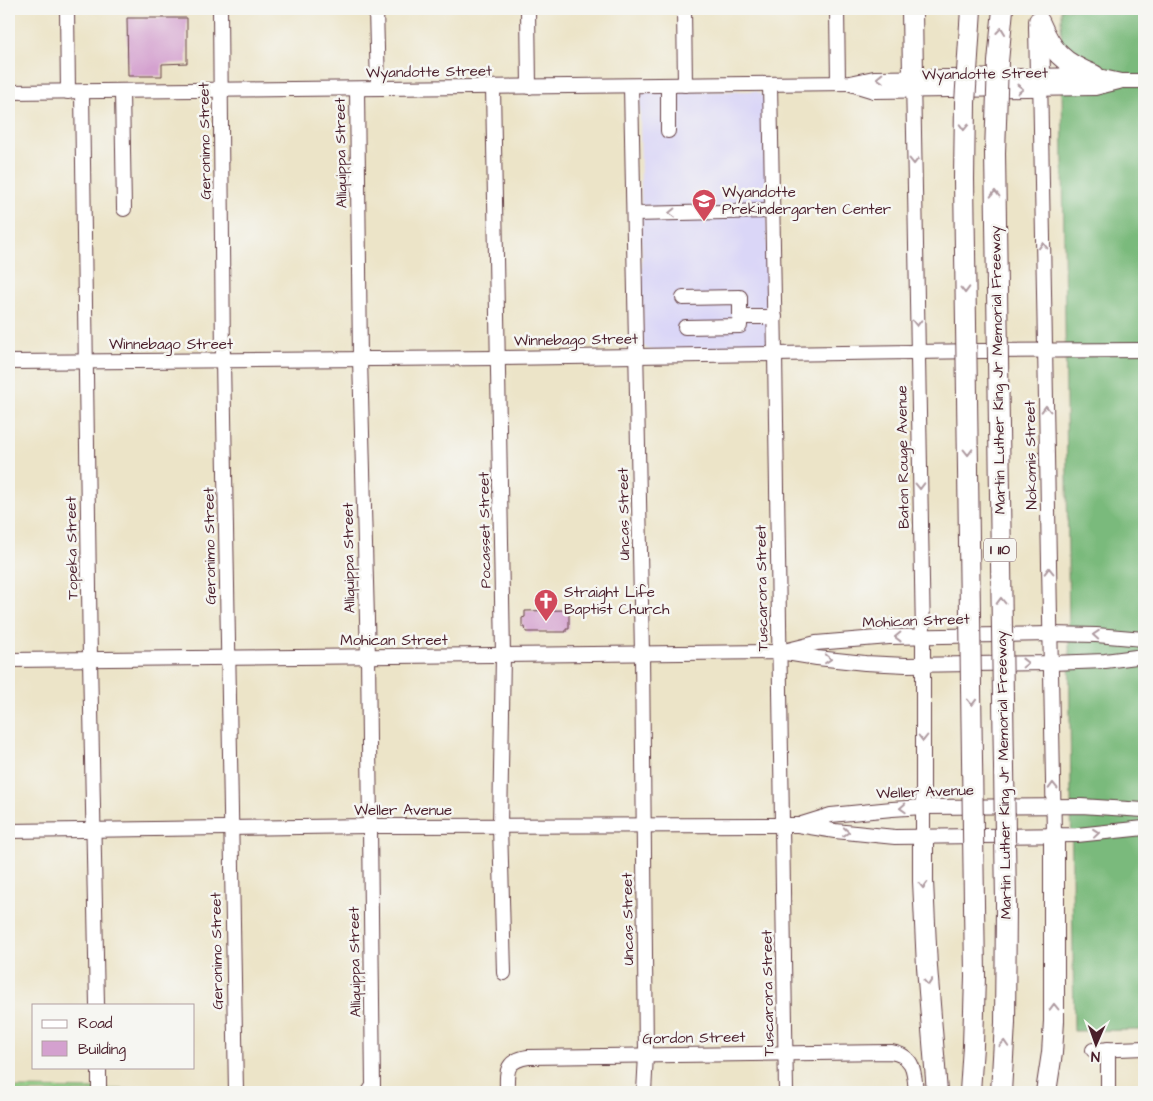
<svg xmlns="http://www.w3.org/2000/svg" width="1153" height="1101" font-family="'Architects Daughter',sans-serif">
<rect width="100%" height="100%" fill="#f6f6f2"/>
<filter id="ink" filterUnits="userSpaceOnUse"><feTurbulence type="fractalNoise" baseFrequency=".02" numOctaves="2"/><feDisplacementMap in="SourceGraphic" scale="10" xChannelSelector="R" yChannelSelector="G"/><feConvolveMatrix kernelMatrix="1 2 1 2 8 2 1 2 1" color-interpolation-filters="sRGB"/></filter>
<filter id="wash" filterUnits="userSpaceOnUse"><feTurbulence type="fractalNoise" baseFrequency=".0096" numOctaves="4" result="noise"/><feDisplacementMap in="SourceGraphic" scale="20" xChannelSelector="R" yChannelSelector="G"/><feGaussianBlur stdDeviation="1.12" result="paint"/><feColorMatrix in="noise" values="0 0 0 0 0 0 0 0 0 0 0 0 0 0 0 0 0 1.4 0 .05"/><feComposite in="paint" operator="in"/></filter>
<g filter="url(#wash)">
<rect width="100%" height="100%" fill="#ece4c8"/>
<path fill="#dad6f7" d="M756,91L761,94L765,100L769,340L767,344L762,349L651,350L647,349L643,345L640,103L641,95L643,92Z"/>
<path fill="#99da91" stroke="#727c5e" d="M9,1088L368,1092H9Z"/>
<path fill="#7aba7b" stroke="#626c53" d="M1061,9H1144V1030L1074,1031Z"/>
<g id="blocks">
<g fill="#d4a1cf">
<path d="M127,18H187V63L162,64V76H128Z"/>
<path d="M565,610V613H569V629H566V632H526L525,627H522V618L525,617V611Z"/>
</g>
</g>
</g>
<g filter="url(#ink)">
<use href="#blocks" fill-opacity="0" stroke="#623d43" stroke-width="1"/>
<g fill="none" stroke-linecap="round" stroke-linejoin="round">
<defs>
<g id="minor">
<path d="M67,9L68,92"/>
<path d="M220,9L223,360L236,1092"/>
<path d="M376,9L378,88"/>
<path d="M528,9L529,87"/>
<path d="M684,9L685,85"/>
<path d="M837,9L838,83"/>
<path d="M1040,75L1054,835"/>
<path d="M913,77L923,636V837"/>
<path d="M770,84L775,354L786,1092"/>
<path d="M851,84L874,91L1095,88L1119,82"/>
<path d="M668,85V131"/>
<path d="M631,86L642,654L646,1055L644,1092"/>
<path d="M493,87L503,655L500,826L504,973"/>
<path d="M357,89L360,359L368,656L373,1086L369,1092"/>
<path d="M122,91L124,209"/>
<path d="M9,92L850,83L874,78L1094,75L1121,81H1144"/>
<path d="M82,92L90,659L97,1005"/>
<path d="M634,214L773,211"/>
<path d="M683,298L740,297V317"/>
<path d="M685,327L740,326V317H775"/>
<path d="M9,362L498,358L982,351L1144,350"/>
<path d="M788,650L816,643L889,637L1050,634L1096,635L1144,639"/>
<path d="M9,660L780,652L817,658L865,663L906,665L1051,663L1105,661L1144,656"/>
<path d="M802,824L831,815L892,809L923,807L1081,806L1144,810"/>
<path d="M9,831L369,826L798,825L835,831L895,837L1077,835L1144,828"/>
<path d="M1108,1049V1092"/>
<path d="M1093,1050L1144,1048"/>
<path d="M99,1067V1088"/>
<path d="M507,1092C507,1073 504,1061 528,1057L891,1052C915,1056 914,1072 916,1092"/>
</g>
<g id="highway">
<path d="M912,9L913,77"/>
<path d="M1039,21C1052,51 1062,63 1094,75"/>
<path d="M1039,26L1040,75"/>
<path d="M923,837V881L927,967L937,1092"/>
<path d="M1046,1092L1052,1053L1054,1021V835"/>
</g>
</defs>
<use href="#minor" stroke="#623d43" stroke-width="16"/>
<use href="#highway" stroke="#623d43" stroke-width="22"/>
<use href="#minor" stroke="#fff" stroke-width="14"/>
<use href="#highway" stroke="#fff" stroke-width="20"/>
<defs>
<g id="highway-bridge">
<path d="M970,1092L973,1046L975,976L964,179L965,103L971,9"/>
<path d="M1001,1092L1005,1023L1006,904L995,153L998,62L1003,9"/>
</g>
</defs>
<use href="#highway-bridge" stroke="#623d43" stroke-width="22" stroke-linecap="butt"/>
<use href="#highway-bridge" stroke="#fff" stroke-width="20"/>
</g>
<defs><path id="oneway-chevron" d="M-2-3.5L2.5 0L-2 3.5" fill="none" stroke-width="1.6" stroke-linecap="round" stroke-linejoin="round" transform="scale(1.25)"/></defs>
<g stroke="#ae9aa0">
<use href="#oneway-chevron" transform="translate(1001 31) rotate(-84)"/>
<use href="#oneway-chevron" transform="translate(880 78) rotate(178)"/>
<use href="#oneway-chevron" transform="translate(1020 89) rotate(-1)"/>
<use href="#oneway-chevron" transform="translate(964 127) rotate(92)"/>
<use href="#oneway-chevron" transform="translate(914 161) rotate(89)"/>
<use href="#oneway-chevron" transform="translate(995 194) rotate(-91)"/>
<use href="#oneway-chevron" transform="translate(672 213) rotate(179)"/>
<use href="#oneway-chevron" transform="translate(1043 246) rotate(-91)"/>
<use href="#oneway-chevron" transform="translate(965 290) rotate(89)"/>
<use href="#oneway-chevron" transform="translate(917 323) rotate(89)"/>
<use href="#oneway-chevron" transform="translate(1046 409) rotate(-91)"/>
<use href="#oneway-chevron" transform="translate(968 452) rotate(89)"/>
<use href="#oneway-chevron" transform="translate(920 486) rotate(89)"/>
<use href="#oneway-chevron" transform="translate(1049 571) rotate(-91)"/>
<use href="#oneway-chevron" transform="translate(1001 601) rotate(-91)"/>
<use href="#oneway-chevron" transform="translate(1096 635) rotate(-176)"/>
<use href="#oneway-chevron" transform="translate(898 637) rotate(179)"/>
<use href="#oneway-chevron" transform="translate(828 659) rotate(5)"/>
<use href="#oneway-chevron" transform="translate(1025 663) rotate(-1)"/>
<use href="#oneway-chevron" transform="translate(972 702) rotate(89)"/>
<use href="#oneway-chevron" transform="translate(923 738) rotate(90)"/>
<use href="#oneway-chevron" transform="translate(1053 786) rotate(-91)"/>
<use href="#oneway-chevron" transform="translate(903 808) rotate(177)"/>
<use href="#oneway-chevron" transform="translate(846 832) rotate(5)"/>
<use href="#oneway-chevron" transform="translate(1096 833) rotate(-6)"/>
<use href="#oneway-chevron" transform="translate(923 885) rotate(88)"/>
<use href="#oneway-chevron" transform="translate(928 982) rotate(85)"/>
<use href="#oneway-chevron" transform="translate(1054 1007) rotate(-91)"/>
<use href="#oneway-chevron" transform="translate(1004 1044) rotate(-87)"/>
</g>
</g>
<defs>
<symbol id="school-pin" viewBox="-11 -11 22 30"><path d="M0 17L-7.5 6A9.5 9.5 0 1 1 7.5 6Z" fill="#d1495b" stroke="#f6f6f2"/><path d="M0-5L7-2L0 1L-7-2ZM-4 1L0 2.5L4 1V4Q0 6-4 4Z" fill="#fff"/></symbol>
<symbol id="church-pin" viewBox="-11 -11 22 30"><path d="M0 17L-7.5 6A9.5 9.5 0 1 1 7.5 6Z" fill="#d1495b" stroke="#f6f6f2"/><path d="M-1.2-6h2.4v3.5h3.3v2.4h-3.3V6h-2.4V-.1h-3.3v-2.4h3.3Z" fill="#fff"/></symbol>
</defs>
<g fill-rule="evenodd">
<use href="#school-pin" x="690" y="187" width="28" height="38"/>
<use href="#church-pin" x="532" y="587" width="28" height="38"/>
</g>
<g text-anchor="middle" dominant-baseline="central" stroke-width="5" stroke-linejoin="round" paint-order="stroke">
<rect fill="#f6f6f2" stroke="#7e6067" stroke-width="1" x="984" y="538.5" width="32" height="23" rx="4"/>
<g font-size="14" font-weight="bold" fill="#4a1f2b">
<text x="1000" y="550">I 110</text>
</g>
<g font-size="15" fill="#4a1f2b" stroke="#f6f6f2">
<text transform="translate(429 72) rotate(-1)">Wyandotte Street</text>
<text transform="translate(985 74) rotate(-1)">Wyandotte Street</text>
<text transform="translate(205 141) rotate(-91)">Geronimo Street</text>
<text transform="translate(341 153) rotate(-91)">Alliquippa Street</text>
<text transform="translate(576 340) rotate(-1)">Winnebago Street</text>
<text x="171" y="344">Winnebago Street</text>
<text transform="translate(998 370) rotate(-91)">Martin Luther King Jr Memorial Freeway</text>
<text transform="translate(1031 455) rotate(-91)">Nokomis Street</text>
<text transform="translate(903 457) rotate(-91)">Baton Rouge Avenue</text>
<text transform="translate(624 514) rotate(-91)">Uncas Street</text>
<text transform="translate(485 530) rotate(-91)">Pocasset Street</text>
<text transform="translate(210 546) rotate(-91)">Geronimo Street</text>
<text transform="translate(72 548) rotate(-91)">Topeka Street</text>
<text transform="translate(349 558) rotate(-91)">Alliquippa Street</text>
<text transform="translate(762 588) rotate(-91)">Tuscarora Street</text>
<text transform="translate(916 621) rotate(-2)">Mohican Street</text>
<text x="394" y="640">Mohican Street</text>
<text transform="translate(1004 775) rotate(-91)">Martin Luther King Jr Memorial Freeway</text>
<text transform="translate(925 792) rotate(-2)">Weller Avenue</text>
<text x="403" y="810">Weller Avenue</text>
<text transform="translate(628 919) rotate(-91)">Uncas Street</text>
<text transform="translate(217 951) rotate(-91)">Geronimo Street</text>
<text transform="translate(355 962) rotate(-91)">Alliquippa Street</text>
<text transform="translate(768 993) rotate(-91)">Tuscarora Street</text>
<text transform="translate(694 1038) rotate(-1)">Gordon Street</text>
</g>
<g font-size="15" fill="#4a1f2b" stroke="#f6f6f2" text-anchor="start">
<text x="722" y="192">Wyandotte<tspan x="722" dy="17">Prekindergarten Center</tspan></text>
<text x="564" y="592">Straight Life<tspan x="564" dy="17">Baptist Church</tspan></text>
</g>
</g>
<rect width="1153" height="1101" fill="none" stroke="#f6f6f2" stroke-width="30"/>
<rect x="32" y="1004" width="162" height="65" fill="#f6f6f2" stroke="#b1a0a2"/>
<rect x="42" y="1020" width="25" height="8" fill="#ffffff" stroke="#b1a0a2"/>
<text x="78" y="1028" font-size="15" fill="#4a1f2b">Road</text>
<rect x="42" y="1041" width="25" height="15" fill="#d4a1cf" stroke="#b1a0a2"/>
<text x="78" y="1054" font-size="15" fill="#4a1f2b">Building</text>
<g transform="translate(1096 1044) rotate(182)" stroke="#f6f6f2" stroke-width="4" paint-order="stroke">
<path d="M0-4L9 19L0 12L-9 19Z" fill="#4a1f2b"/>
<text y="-8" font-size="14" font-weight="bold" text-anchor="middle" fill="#4a1f2b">N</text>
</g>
</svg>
